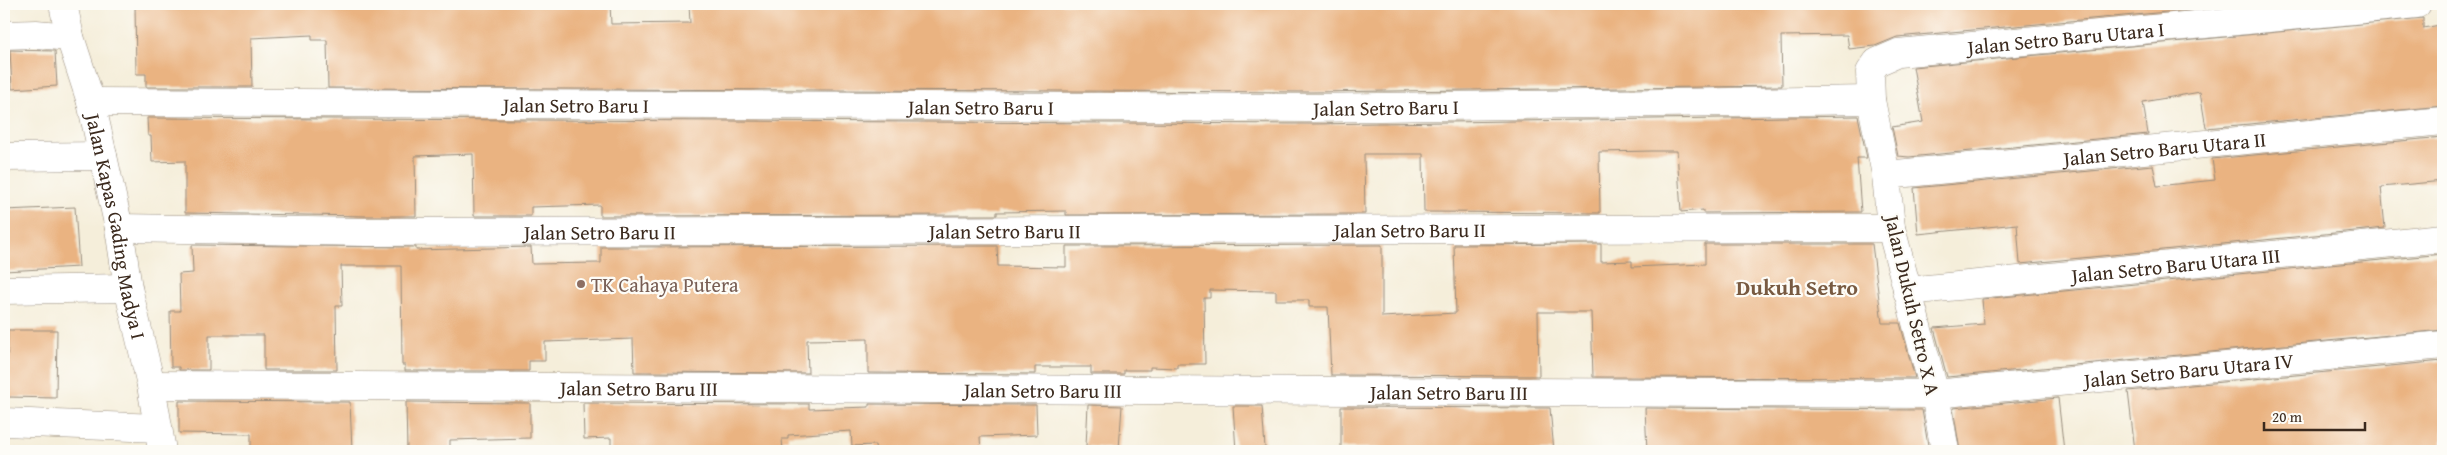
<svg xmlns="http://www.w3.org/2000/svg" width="2447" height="455" font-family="'Gentium Book Plus',serif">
<rect width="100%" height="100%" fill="#fdfcf7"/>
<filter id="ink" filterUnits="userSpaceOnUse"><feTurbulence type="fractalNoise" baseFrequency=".02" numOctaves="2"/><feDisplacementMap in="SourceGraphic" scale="10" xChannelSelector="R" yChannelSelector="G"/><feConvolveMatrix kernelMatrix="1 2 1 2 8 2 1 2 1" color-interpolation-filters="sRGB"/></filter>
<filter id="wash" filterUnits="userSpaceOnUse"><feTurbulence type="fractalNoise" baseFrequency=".0096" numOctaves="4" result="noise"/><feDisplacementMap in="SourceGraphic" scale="20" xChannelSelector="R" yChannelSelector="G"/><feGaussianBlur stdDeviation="1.12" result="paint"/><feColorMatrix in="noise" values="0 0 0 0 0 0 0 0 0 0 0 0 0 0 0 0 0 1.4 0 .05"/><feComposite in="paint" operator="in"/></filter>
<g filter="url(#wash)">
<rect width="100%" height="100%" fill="#f5eeda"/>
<g id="blocks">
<g fill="#eab381">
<path d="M135,4H610L611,24L690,23L689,4H2253L1897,37L1875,46L1849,49L1847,35L1781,36L1782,86L1311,92L328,88L327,40H312V35L251,38L252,87H146V74H136Z"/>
<path d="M2423,18V28L2440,25L2443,43V106L2206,128L2200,92L2143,102L2148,134L1909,157L1898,156L1892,127L1923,122L1913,67Z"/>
<path d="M10,50L55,51L57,86L12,89Z"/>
<path d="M1858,116L1867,158H1857L1861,212L1703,213V210L1681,212L1677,151H1652L1599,152L1600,213L1424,212L1423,154H1364L1365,214L1066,215V211L997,212V215L600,216V205L531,207V216H474L473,154L415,156L416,216H365L185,213V161L152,162L151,136H148L147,118L1311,124Z"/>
<path d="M2443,137V181L2381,187L2385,228L2020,264L2017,224L1918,234L1914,188L2153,165L2157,186L2215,180L2212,159Z"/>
<path d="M75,207L79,267L4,271V210Z"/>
<path d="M1601,244V262L1632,261V267L1705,264V244H1872L1882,323H1900L1915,378L1593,377L1591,312H1538L1539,376L1331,375L1328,307H1309V300H1276V291L1210,290V298H1204L1205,364H1177V368L1150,367V370H1124V374H1091V367H1035V374L868,373V339L807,340L808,373L634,372L633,339L545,342V361H529V371H405V365H402L401,266H341L342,306H336L337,370H264V335H209V370H179V367H171L170,311H180L179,274L193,273L192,245L416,247V250L531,247L532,264L601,263V247L997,246L998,266L1066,267V246L1382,245V317L1456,313L1454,245Z"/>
<path d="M2443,254V330L1947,377L1934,328L1984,324L1982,299Z"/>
<path d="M8,330H57L56,398L7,397Z"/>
<path d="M2443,361V451H2135L2128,391Z"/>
<path d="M2058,398L2064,451H1960L1953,408Z"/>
<path d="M179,401L350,402L352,451H251V434L179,433Z"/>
<path d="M406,402L530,403V438L450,440V451H407Z"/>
<path d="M583,403L809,404V409L869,407V404L1036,405L1037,435L980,437L981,451H876L875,445L852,446L851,431L788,435V439H782L783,451H611V438L584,439Z"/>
<path d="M1088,405L1122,406L1119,449L1086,446Z"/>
<path d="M1233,406H1262L1265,448L1236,451Z"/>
<path d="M1341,407L1550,408L1554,451H1416V448H1341Z"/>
<path d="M1645,408L1922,410L1929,451H1647Z"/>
</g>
</g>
</g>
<g filter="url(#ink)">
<use href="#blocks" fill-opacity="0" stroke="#988c7c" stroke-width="1"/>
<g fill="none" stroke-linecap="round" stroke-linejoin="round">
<defs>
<g id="minor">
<path id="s1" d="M63,4L70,37L91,102L119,228L128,288L151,385L162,451"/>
<path d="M4,35L36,34L70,37"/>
<path id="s2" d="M91,102L1311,108L1871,100"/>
<path d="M4,157L103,156"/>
<path id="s3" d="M1886,175L2443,121"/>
<path id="s4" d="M119,228L365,232L1891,228"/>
<path d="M4,290L128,288"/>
<path id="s5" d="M1907,291L2443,238"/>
<path id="s6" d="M151,385L1935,394L2443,345"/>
<path d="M4,422L158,428"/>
<path id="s7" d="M1945,451L1935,394L1891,228L1886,175L1871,100L1870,72L1877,62L1898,53L2417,4"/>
</g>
</defs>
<use href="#minor" stroke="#988c7c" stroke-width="29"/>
<use href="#minor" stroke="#fff" stroke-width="28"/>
</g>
</g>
<circle fill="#8d6e63" stroke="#fdfcf7" stroke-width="2" cx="581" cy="284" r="5"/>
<g text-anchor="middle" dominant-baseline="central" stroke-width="4.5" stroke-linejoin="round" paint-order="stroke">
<g font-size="20" fill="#3b2a1e" stroke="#fdfcf7">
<text stroke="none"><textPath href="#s7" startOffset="591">Jalan Setro Baru Utara I</textPath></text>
<text stroke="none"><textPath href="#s2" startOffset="485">Jalan Setro Baru I</textPath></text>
<text stroke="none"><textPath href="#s2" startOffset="890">Jalan Setro Baru I</textPath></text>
<text stroke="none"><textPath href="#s2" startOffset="1295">Jalan Setro Baru I</textPath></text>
<text stroke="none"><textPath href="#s3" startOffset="280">Jalan Setro Baru Utara II</textPath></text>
<text stroke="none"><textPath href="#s1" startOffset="229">Jalan Kapas Gading Madya I</textPath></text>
<text stroke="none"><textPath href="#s4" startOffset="1291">Jalan Setro Baru II</textPath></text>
<text stroke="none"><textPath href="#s4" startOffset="886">Jalan Setro Baru II</textPath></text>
<text stroke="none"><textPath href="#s4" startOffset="481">Jalan Setro Baru II</textPath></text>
<text stroke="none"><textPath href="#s5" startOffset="270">Jalan Setro Baru Utara III</textPath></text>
<text transform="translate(1913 305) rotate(77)">Jalan Dukuh Setro X A</text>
<text stroke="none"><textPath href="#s6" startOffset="2039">Jalan Setro Baru Utara IV</textPath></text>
<text stroke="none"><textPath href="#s6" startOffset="488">Jalan Setro Baru III</textPath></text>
<text stroke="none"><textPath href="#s6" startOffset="892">Jalan Setro Baru III</textPath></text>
<text stroke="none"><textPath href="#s6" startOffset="1298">Jalan Setro Baru III</textPath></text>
</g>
<g font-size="20" fill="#785e54" stroke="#fdfcf7" text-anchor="start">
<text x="591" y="284">TK Cahaya Putera</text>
</g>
<g font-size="22" font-weight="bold" fill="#785a41" stroke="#fdfcf7">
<text x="1797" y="287">Dukuh Setro</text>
</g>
</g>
<rect width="2447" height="455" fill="none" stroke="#fdfcf7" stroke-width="20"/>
<path d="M2264 422v8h101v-8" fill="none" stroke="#3b2a1e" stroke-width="2.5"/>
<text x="2272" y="422" font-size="15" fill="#3b2a1e" stroke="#fdfcf7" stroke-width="4" paint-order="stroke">20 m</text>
</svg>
